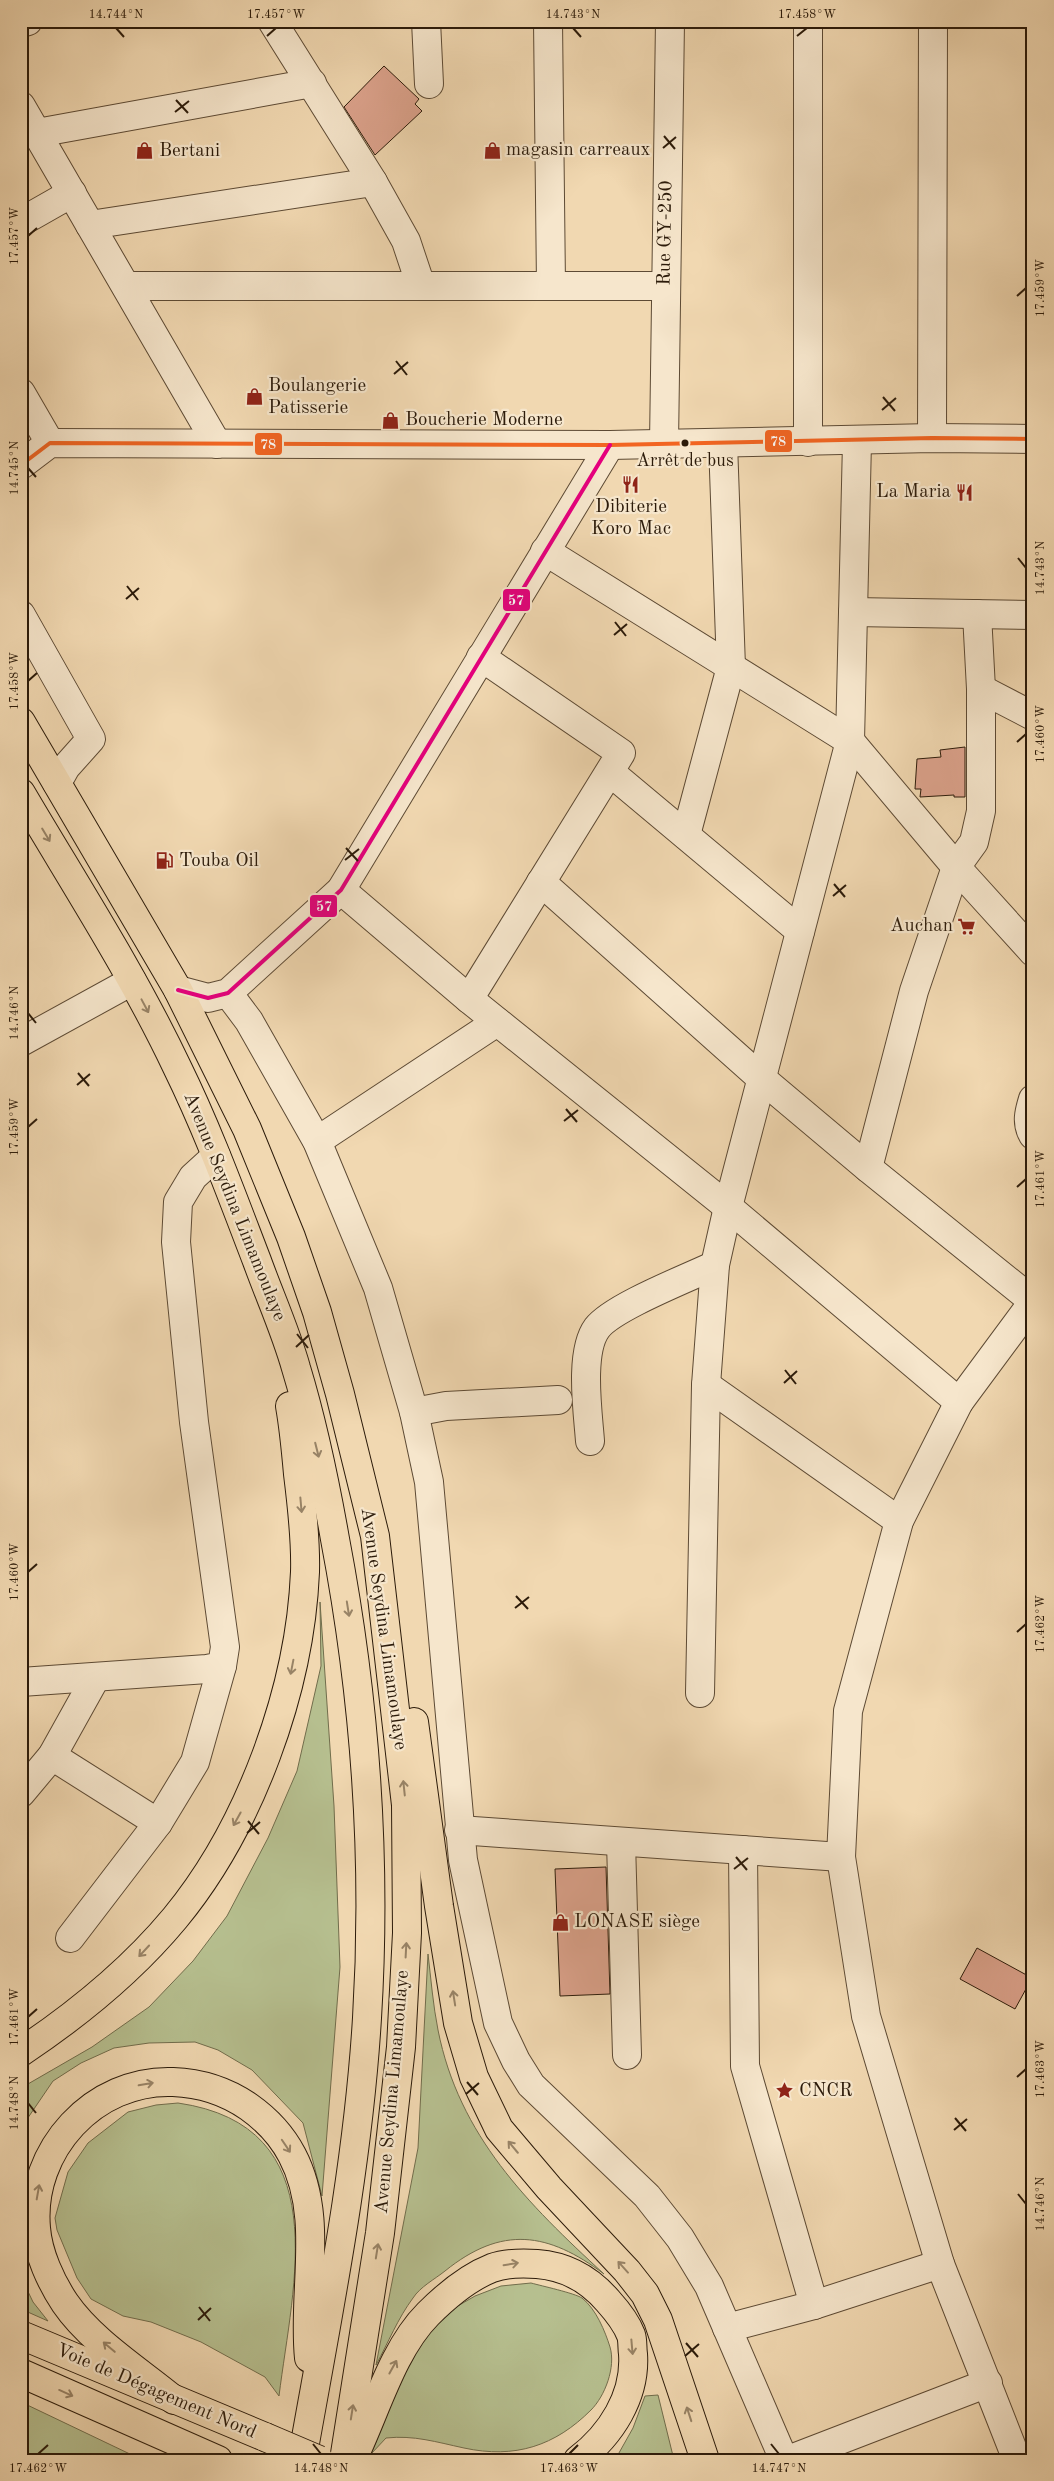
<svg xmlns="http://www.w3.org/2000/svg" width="1054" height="2481" font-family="'Old Standard TT',serif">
<rect width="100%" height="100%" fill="#f1d8b1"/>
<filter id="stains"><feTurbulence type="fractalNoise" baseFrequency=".004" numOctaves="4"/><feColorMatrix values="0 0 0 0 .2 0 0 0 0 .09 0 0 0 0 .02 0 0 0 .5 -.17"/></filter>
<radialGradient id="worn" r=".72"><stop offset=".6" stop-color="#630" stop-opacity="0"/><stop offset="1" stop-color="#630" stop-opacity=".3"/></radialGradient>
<g fill="#b6bf8f" stroke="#716d4c">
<path d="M320,1602L334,1806L340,1967L322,2196L303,2123L252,2070L218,2050L195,2042L149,2043L114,2048L81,2063L53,2081L21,2128V2088L92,2047L149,2007L193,1961L227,1916L268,1838L297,1771L321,1666Z"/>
<path d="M428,1954C431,1979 433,2005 438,2030C459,2136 528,2204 604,2274C548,2232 502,2225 445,2271C435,2279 420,2287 413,2298C398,2318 388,2343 376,2365L418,2148Z"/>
<path d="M178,2103C337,2126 293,2283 279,2396L265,2377L201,2342L151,2322L123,2316L91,2299L77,2278L57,2230L55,2218L68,2172L88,2143L128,2112L156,2105Z"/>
<path d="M21,2277L33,2302L48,2321L21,2309Z"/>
<path d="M531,2283C542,2286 574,2293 582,2298C596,2309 605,2331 610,2347C616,2367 605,2396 591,2410C555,2446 515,2459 464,2448C436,2442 414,2435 386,2438L371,2454L417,2341L449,2311L475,2296L501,2286Z"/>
<path d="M658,2395L674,2460H615L633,2428L645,2396Z"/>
<path d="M21,2402L132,2455L110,2460H21Z"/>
</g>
<g fill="#dda38d" stroke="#2c1b0a">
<path d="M384,66L419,99L415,104L422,111L375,155L344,107Z"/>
<path d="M965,747V797H954V795L920,797L921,789H915L917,759L941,757L940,750Z"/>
<path d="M606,1867L610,1994L560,1996L555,1869Z"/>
<path d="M977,1948L1032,1978L1015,2009L960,1979Z"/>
</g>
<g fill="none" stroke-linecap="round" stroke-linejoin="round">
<defs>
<g id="minor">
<path d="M272,21L373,182L406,241L421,286"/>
<path d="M426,21L429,84"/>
<path d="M548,21L551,286"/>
<path d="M21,23L28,21"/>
<path d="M21,106L217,444"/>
<path d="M37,133L312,83"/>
<path d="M21,222L72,193"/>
<path d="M90,225L373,182"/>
<path d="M126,286H665"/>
<path d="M21,393L50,443"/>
<path d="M932,438L933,21"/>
<path d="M808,442V21"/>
<path d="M664,444L670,21"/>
<path d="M21,465L50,443L610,445L932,438L1033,439"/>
<path d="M545,551L850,741L956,867L1033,952"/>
<path d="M853,612L1033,615"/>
<path d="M21,615L91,739L66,767L57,783"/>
<path d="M981,689L1033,716"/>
<path d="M610,772L800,931"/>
<path d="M686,835L731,667L723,443"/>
<path d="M541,882L761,1078L868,1168L1033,1301"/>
<path d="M341,890L469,999L728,1207L959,1402"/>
<path d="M178,990L208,998L228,993L341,890L610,445"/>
<path d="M228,993L249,1021L317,1141L378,1288L414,1412L429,1482L463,1860L498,2023L516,2061L531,2085L647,2196L680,2238L709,2286L784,2460"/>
<path d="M469,999L621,753L481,657"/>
<path d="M21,1042L132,981"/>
<path d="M1033,1099C1029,1112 1026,1123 1033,1135"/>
<path d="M317,1141L497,1022"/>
<path d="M868,1168L914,991L956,867L974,842L981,811V689L977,614"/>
<path d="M706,1385L899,1521"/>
<path d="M414,1412L446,1406L558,1400"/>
<path d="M590,1441C588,1413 579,1352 597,1328C613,1307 688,1278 715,1265"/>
<path d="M21,1682L207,1669L222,1666L225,1647L194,1422L176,1242L178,1202L193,1177L216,1156"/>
<path d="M700,1693L706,1385L715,1265L728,1207L850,741L857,442L851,441"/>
<path d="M52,1756L158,1823"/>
<path d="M21,1793L52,1756L96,1677"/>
<path d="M459,1830L841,1857"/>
<path d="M621,1842L627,2055"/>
<path d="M743,1850L745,2066L814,2305"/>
<path d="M70,1938L158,1823L195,1762L222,1666"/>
<path d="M727,2328L814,2305L940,2264"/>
<path d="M788,2460L988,2383"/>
<path d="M1017,2460L940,2264L866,2016L841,1857L848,1711L899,1521L959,1402L1033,1302"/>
</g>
<g id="highway">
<path d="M21,722L178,990L247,1129L291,1237L317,1312L340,1394L375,1536L406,1805L407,1933L401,2047L380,2233L344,2460"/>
<path d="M21,793C74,883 132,972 177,1067C208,1130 232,1196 257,1261C270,1297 286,1332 296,1368C313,1424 325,1482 335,1539C365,1697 377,1857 367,2018C358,2167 328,2313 302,2460"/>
<path d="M414,1722L439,1906L458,2023L474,2077L499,2129L549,2188L627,2271L645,2294L658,2320L705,2460"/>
<path d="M21,2052C78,2014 131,1971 175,1918C250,1827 300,1690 305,1572C306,1540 302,1506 298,1474C296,1451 294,1429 290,1406"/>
<path d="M21,2335L265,2437"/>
<path d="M21,2373L218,2460"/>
<path d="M174,2400C139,2371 91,2341 65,2303C51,2282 38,2254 36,2228C29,2150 94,2079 173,2082C201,2083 226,2091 249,2107C266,2119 282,2136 292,2155C325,2217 302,2291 309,2358"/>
<path d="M355,2454C376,2410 393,2349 428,2314C446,2296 469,2277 492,2268C506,2263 523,2263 537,2264C565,2266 589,2279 608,2301C617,2311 626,2322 631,2335C633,2341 632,2348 633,2354C636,2396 611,2435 578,2460"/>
</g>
</defs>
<use href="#minor" stroke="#5d4a34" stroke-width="30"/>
<use href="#highway" stroke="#2c1b0a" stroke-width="30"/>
<use href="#minor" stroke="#f6e6cc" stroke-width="28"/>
<use href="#highway" stroke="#f1d8b1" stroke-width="28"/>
<defs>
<path id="highway-bridge" d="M265,2437L319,2460"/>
</defs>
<use href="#highway-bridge" stroke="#2c1b0a" stroke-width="30" stroke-linecap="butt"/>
<use href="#highway-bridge" stroke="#f1d8b1" stroke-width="28"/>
<defs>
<path id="bus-1" d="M21,465L50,443L610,445L932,438L1033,439"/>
<path id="bus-2" d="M178,990L208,998L228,993L341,890L610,445"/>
</defs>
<use href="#bus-1" stroke="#f6e6cc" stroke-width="8"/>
<use href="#bus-2" stroke="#f6e6cc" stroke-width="8"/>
<use href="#bus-1" stroke="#f26522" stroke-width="4"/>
<use href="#bus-2" stroke="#e5007d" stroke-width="4"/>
</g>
<defs><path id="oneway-shaft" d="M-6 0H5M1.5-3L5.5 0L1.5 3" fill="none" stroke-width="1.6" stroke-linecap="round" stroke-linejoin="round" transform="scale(1.25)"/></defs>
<g stroke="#988366">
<use href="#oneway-shaft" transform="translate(46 835) rotate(59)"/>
<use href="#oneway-shaft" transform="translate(145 1006) rotate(62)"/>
<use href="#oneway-shaft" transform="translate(317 1450) rotate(76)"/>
<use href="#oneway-shaft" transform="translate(301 1505) rotate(85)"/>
<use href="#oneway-shaft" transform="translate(348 1609) rotate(81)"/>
<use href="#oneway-shaft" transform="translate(292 1667) rotate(101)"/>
<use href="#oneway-shaft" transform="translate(404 1788) rotate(-96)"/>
<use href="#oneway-shaft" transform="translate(237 1819) rotate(119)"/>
<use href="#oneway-shaft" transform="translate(406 1950) rotate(-87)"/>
<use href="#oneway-shaft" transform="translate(144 1951) rotate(133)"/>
<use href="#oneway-shaft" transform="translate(454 1998) rotate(-99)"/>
<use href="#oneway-shaft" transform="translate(146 2084) rotate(-10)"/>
<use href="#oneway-shaft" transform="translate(286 2146) rotate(56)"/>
<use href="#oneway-shaft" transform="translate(513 2147) rotate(-130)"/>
<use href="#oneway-shaft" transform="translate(38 2192) rotate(-80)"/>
<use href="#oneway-shaft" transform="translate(377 2251) rotate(-81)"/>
<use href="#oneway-shaft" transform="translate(511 2264) rotate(-9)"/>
<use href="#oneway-shaft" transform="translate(623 2267) rotate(-132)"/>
<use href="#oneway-shaft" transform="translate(109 2347) rotate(-140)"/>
<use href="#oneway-shaft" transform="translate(632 2347) rotate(85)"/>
<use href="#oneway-shaft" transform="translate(393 2367) rotate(-61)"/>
<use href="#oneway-shaft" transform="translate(66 2393) rotate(24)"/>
<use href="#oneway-shaft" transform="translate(352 2412) rotate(-81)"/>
<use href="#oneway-shaft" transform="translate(689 2414) rotate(-108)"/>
</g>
<path fill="none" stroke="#2c1b0a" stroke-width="2" d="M116,28L124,37M573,28L581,37M267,36L276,28M797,36L807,28M176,100L188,113M175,112L189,101M664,136L675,149M663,148L676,137M28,236L37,228M1017,296L1026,288M396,361L407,375M394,374L408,362M883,397L895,411M882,410L896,398M28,468L36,477M1018,558L1026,568M127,586L138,600M126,599L139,588M615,622L626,636M614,635L627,624M28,681L37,673M1017,742L1026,734M346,848L358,861M345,860L359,849M834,884L845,897M833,896L846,885M28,1013L36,1023M78,1073L89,1086M77,1085L90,1074M566,1109L577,1122M564,1121L578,1110M28,1127L37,1119M1017,1187L1026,1179M297,1334L308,1348M296,1347L309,1335M785,1370L796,1384M784,1383L797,1371M28,1572L37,1564M516,1596L528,1609M515,1608L529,1597M1017,1632L1026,1624M248,1821L259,1834M247,1833L260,1822M736,1857L747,1870M734,1869L748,1858M28,2017L37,2009M1017,2077L1026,2069M467,2082L478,2095M466,2094L479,2083M28,2103L36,2113M955,2118L966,2131M954,2130L967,2119M1018,2194L1026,2204M199,2307L210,2321M198,2320L211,2308M686,2343L698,2357M685,2356L699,2344M313,2444L321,2454M771,2444L779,2454M38,2454L48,2445M569,2454L578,2445"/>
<defs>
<symbol id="shop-bare" viewBox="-9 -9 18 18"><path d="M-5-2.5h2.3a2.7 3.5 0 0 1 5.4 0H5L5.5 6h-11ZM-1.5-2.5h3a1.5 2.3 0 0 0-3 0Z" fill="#8f2418" stroke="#f6e6cc" stroke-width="2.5" paint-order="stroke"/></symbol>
<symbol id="restaurant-bare" viewBox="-9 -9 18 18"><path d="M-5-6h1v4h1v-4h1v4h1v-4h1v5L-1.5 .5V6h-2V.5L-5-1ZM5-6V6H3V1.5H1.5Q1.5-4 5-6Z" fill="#8f2418" stroke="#f6e6cc" stroke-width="2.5" paint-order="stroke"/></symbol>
<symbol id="fuel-bare" viewBox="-9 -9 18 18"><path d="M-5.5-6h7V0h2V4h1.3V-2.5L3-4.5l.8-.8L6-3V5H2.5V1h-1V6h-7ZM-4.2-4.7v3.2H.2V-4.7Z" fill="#8f2418" stroke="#f6e6cc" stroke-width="2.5" paint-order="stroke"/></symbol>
<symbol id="supermarket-bare" viewBox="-9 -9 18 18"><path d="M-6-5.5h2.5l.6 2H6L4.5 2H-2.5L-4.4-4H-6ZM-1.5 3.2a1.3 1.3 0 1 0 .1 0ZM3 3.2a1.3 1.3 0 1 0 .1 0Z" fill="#8f2418" stroke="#f6e6cc" stroke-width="2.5" paint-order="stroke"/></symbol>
<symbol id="sight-bare" viewBox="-9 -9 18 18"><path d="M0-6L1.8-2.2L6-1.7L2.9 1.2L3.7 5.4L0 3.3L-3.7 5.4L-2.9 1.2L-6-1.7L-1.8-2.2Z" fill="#8f2418" stroke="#f6e6cc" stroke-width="2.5" paint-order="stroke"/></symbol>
</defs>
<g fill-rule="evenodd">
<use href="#shop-bare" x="480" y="138" width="25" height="25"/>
<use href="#shop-bare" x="132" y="138" width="25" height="25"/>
<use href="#shop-bare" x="242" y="384" width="25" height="25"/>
<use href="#shop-bare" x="378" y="408" width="25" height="25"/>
<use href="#restaurant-bare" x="618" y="472" width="25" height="25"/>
<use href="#restaurant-bare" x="952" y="480" width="25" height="25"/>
<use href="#fuel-bare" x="152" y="848" width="25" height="25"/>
<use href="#supermarket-bare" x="954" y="914" width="25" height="25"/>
<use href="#shop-bare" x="548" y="1910" width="25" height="25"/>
<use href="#sight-bare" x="772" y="2078" width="25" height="25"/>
</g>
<circle fill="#2c1b0a" stroke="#f6e6cc" stroke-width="2" cx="685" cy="443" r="4.5"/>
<g text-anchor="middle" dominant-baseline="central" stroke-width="4.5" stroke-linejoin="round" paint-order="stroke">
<g font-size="18" fill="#2c1b0a" stroke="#f6e6cc">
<text x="685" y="461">Arrêt de bus</text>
</g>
<g font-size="19" fill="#2c1b0a" stroke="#f6e6cc" text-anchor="start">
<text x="506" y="150">magasin carreaux</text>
<text x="159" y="151">Bertani</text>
<text x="268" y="386">Boulangerie<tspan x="268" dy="22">Patisserie</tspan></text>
<text x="405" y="420">Boucherie Moderne</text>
<text x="951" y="492" text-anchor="end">La Maria</text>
<text x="631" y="507" text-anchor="middle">Dibiterie<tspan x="631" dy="22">Koro Mac</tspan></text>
<text x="179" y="861">Touba Oil</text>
<text x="953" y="926" text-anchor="end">Auchan</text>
<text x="574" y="1922">LONASE siège</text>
<text x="799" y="2091">CNCR</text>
</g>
<g font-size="19" fill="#2c1b0a" stroke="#f6e6cc">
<text transform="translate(666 233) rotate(-89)">Rue GY-250</text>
<text transform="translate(234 1207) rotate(68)">Avenue Seydina Limamoulaye</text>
<text transform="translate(383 1629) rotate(82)">Avenue Seydina Limamoulaye</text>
<text transform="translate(393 2092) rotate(-85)">Avenue Seydina Limamoulaye</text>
<text transform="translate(156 2392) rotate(23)">Voie de Dégagement Nord</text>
</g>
</g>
<g stroke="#f6e6cc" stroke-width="2">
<rect x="764" y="429" width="29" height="24" rx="5" fill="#f26522"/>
<rect x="254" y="432" width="29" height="24" rx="5" fill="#f26522"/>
<rect x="502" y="588" width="29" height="24" rx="5" fill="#e5007d"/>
<rect x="309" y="894" width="29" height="24" rx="5" fill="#e5007d"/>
</g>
<g font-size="14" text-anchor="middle" font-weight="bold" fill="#fff">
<text x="778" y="446">78</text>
<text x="268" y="449">78</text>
<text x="516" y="605">57</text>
<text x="324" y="911">57</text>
</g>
<rect width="1054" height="2481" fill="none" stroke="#f1d8b1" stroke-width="55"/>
<rect x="28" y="28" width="998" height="2426" fill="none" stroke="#2c1b0a" stroke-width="2"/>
<g font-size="12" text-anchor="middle" fill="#2c1b0a">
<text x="116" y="18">14.744°N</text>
<text x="276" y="18">17.457°W</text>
<text x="573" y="18">14.743°N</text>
<text x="807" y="18">17.458°W</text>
<text transform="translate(14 236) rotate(-90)" y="4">17.457°W</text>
<text transform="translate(1040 288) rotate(-90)" y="4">17.459°W</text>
<text transform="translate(14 468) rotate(-90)" y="4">14.745°N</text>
<text transform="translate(1040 568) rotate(-90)" y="4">14.743°N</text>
<text transform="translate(14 681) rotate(-90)" y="4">17.458°W</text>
<text transform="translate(1040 734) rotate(-90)" y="4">17.460°W</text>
<text transform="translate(14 1013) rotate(-90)" y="4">14.746°N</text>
<text transform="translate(14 1127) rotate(-90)" y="4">17.459°W</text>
<text transform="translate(1040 1179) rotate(-90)" y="4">17.461°W</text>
<text transform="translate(14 1572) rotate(-90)" y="4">17.460°W</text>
<text transform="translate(1040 1624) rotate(-90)" y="4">17.462°W</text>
<text transform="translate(14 2017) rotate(-90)" y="4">17.461°W</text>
<text transform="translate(1040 2069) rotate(-90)" y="4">17.463°W</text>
<text transform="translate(14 2103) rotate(-90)" y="4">14.748°N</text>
<text transform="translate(1040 2204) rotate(-90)" y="4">14.746°N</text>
<text x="38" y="2472">17.462°W</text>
<text x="321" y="2472">14.748°N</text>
<text x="569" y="2472">17.463°W</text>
<text x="779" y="2472">14.747°N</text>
</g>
<rect width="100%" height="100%" filter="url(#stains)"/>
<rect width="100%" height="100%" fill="url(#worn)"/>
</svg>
